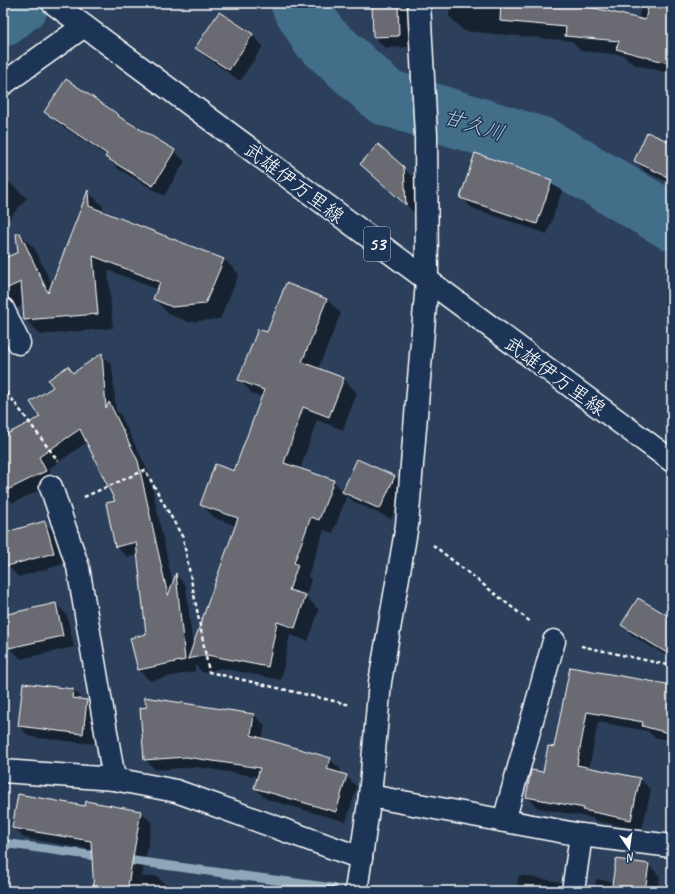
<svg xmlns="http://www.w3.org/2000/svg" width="675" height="894" font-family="Caveat,'Klee One',sans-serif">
<rect width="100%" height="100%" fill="#2c405c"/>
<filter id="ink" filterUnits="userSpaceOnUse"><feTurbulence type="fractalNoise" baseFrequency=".025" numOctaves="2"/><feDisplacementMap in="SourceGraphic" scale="8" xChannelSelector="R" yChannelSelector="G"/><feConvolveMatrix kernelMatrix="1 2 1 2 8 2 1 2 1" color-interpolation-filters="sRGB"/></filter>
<g filter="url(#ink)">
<g fill="#0007">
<path d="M342,3H408L409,47L385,48L374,37L373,6L346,8Z"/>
<path d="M450,3H603L602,11L638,20L642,3H672V74L633,64L623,55L581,51L572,41L464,31L449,16Z"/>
<path d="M219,13L252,35L263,46L240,81L207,58L196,48Z"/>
<path d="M67,81L124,120L174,151L185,161L164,196L117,168L107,156L57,123L46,112Z"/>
<path d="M672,144V184L646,172L635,161Z"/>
<path d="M403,168L415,179L416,214L372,174Z"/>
<path d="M3,177L27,198L3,226Z"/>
<path d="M551,181L562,191L547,234L472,208L461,197Z"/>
<path d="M88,192L103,206V212L224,259L239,274L220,319L188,322L169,314L154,299L158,290L108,270L113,328L40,335L25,319L24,305L3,315V260L19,253L20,234L35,249L52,285Z"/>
<path d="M287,284L327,300L341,313L318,369L344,379L357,393L343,430L317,420L300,470L333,481L343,491L395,476L406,487L391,519L354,502L347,495L333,533L324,530L308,576L311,580L306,596L319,610L308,641L290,635L281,680L221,668L203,673L195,665V671L150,681L139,670L132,638L147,635L139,555L127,557L116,546L117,502L87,442L49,469L56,482L13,503L3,493V437L42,418L54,387L68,368L73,373L101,354L112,365L116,411L120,414L149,473L173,584L176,575L186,585L193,648L236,526L215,518L202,505L234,472L262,397L253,394L239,380L268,334Z"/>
<path d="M44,522L55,533L64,564L18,577L8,566L3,549V534Z"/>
<path d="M56,604L67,615L74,647L21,659L10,648L3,616Z"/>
<path d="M672,619V659L633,636L622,625Z"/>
<path d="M571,668L672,700V741L654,737L648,731L598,722L589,769L640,779L651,790L642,830L595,821L592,818L538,808L527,797L544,774L555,748Z"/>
<path d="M73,690L97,712L94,744L30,737L19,726Z"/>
<path d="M254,715L265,725L262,740L330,759L341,770L340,774L346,776L357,787L346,822L266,799L255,788L259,777L197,767L156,770L145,760Z"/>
<path d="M86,807L141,812L152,823L142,877L157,876L168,887V891H95L93,850L24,838L13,827Z"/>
<path d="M649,865L660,876L657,891H586L587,886L595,887L596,879L613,882Z"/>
<path d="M519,875L561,882L571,891H516Z"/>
</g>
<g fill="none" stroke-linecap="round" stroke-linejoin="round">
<g stroke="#8ea8b9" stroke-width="9">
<path d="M3,843L103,857"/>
<path d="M120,859L333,888"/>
</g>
<g stroke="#436e8a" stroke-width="57">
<path d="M299,3L319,37L385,97L543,146L672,222"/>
<path d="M3,18L21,3"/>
</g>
</g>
<g fill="#696b72" stroke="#fff">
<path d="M372,3H398L399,36L373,37Z"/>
<path d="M501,3H586V6L645,20L649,3H672V64L616,49L619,41L565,36L566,27L500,21Z"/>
<path d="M219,12L253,34L229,70L195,48Z"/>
<path d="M66,79L119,115L118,116L175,150L153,186L105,157L107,154L44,112Z"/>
<path d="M647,132L672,143V179L634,161Z"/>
<path d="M378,144L404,167L406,205L360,164Z"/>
<path d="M475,153L552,180L537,224L460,198Z"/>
<path d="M88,190L89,206L224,259L205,304L172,307L153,299L160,282L93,256L98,314L24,320L21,282L3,290V259L18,252L16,234L20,233L48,293Z"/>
<path d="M286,283L327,299L302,362L344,378L329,417L303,407L284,463L334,480L319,520L311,517L294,563L298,565L289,590L306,595L295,628L277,622L268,667L207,655L188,659L238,518L200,505L215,464L234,471L264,390L238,380L258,329L267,332Z"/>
<path d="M102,353L106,408L109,402L138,461L168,596L176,573L185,660L138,670L130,638L146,634L136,542L115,547L106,503L115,501L80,429L39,457L46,471L3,492V436L40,417L30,402L53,387L48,380L68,366L73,373Z"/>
<path d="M357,459L395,476L380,509L342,492Z"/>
<path d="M45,521L54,553L7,566L3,553V533Z"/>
<path d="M638,598L672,618V656L621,625Z"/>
<path d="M56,603L63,636L9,648L3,623V615Z"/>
<path d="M570,667L672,685V734L642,726L643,722L587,712L577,765L640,778L631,820L583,810L584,808L526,797L531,770L543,772L548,746L554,747Z"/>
<path d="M23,683L73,689L72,698L87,700L83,734L18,726Z"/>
<path d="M144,697L254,714L251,735L331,758L327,769L347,775L336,812L254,788L260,768L186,757L144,760L140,708L147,707Z"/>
<path d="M18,794L85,806L86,801L141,811L127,891H94L91,841L12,828Z"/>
<path d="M616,859L649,864L645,891H611Z"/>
</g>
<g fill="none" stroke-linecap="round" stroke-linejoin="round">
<defs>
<g id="minor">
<path d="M3,84L84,26"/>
<path d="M3,309L19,343"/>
<path d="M51,487L78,567L114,779"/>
<path d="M3,771L114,779L176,791L361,858"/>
<path d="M370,796L581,835L672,846"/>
<path d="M504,821L554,641"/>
<path d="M356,891L370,796L380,682L407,525L427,282L426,135L419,3"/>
<path d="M573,891L581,835"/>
</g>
<path id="primary" d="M53,3L672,461"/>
</defs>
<use href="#minor" stroke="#fff" stroke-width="25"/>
<use href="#primary" stroke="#fff" stroke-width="25"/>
<g stroke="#fff" stroke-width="2.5" stroke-dasharray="4 3" stroke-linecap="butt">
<path d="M3,387L58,461"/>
<path d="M84,497L145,470L183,538L209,672L351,705"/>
<path d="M433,545L532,623"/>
<path d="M581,646L672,666"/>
</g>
<use href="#minor" stroke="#1d3557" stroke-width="22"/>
<use href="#primary" stroke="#1d3557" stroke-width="22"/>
</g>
</g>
<g text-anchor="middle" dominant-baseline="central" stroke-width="3" stroke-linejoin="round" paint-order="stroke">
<rect fill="#1d3557" stroke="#bbc2cd" stroke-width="1" x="364" y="227" width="26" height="34" rx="3"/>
<g font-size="19" font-weight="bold" fill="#fff">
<text x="377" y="244">53</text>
</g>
<g font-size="20" fill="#fff" stroke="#1d3557">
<text transform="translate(294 183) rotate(37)">武雄伊万里線</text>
<text transform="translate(555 376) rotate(36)">武雄伊万里線</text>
</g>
<g font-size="21" font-style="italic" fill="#b4c5d0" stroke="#1d3557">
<text transform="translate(474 125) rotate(17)">甘久川</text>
</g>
</g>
<rect width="675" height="894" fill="none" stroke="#1d3557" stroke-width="16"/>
<rect x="8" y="8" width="659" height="878" fill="none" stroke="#fff" stroke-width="1.5" filter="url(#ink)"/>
<g transform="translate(629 848) rotate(167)" stroke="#1d3557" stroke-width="3" paint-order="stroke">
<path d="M0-3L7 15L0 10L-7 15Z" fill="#ffffff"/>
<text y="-6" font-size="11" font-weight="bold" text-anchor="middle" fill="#ffffff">N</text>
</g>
</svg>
